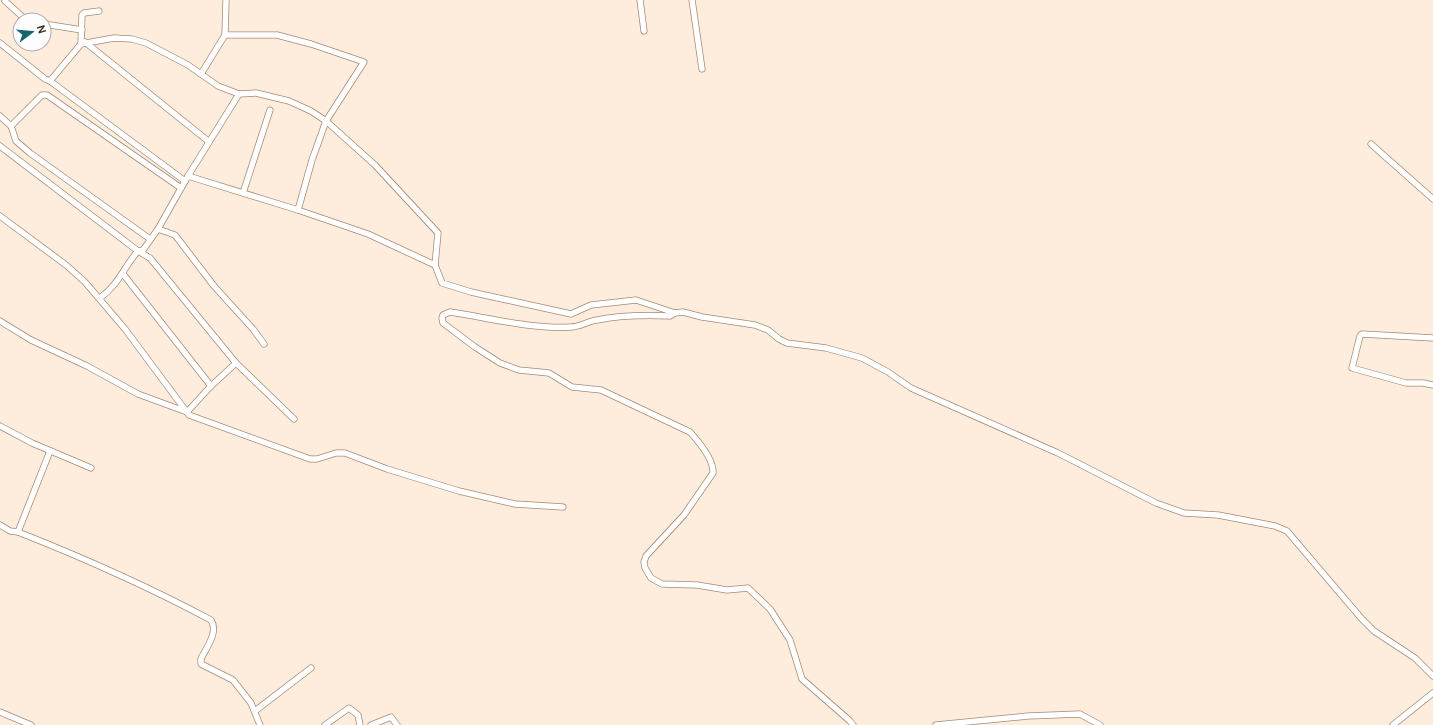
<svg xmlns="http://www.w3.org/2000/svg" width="1433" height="725" font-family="'DM Sans',sans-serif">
<rect width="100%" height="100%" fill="#feecdd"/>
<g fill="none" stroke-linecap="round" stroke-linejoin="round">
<defs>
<g id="minor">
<path d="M640,0L644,31"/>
<path d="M692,0L702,69"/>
<path d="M5,1L26,20"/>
<path d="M44,24L82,30"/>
<path d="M225,35H277L311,44L364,62L326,121L312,160L298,210L368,234L435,265"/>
<path d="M85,42L208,141"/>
<path d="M0,43L45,79L50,81"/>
<path d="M81,44L82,15L84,13L99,11"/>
<path d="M201,74L225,35L226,0"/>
<path d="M0,116L11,126L16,141L30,153L150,239"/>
<path d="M11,126L42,95H47L181,188"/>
<path d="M1371,144L1433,199"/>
<path d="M0,146L138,251L150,258L236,363L294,419"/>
<path d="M188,176L298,210"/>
<path d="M185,181L50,81L81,44L114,38L132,39L146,43L188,65L218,86L239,94L256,93L289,101L311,111L326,121L375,165L438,233L435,265L442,283L471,292L571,314L591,305L636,300L675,313"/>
<path d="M243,193L270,110"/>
<path d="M0,216L66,265L85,282L125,329L189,415L310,459H317L336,453H345L387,469L459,491L515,504L563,507"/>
<path d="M158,229L175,235L214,286L253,329L264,344"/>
<path d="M138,251L143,250L158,229L188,176L239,94"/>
<path d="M123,274L211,386"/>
<path d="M100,298C120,283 123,268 138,251"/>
<path d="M0,321L31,340L87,366L138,394L187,412L211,386L236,363"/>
<path d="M1433,338L1362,334L1360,336L1352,368L1406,383H1423L1433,385"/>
<path d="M0,426L32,443L91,468"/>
<path d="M0,525L10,531L18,532C84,558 149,587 211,620C219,632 206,648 201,659V664L233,680L251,703L260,725"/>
<path d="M18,532L50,451"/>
<path d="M255,711L311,668"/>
<path d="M0,712L31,725"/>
<path d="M325,725L349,708L358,715L360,725"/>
<path d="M371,725L391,717L397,725"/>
<path d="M853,725L850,721L802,679L790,640L770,609L748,588L727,590L697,585L662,584L651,578L645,568L644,562L646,556L684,515L713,473C714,460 699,442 690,432L601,390L572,387L549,373L519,370L500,363L475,347L443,323L442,318L443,315L450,312C490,318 530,329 571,327C580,327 588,321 597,320C622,315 645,315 670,316L675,313L683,312L702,317L755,325L768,330L779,339L787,343L826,348L862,358L888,372L911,388L1058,453L1156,503L1184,513L1218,515L1275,526L1287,531L1361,618L1374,631L1415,658L1433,676"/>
<path d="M936,725L1028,716L1080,714L1100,725"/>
<path d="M1393,725L1433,693"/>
</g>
</defs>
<use href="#minor" stroke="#a58a72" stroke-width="7"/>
<use href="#minor" stroke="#fff" stroke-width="5.5"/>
</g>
<g transform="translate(32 32) rotate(74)"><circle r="19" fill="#fdfdfd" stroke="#b0aba7"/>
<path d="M0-3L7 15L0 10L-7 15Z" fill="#17646d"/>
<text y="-6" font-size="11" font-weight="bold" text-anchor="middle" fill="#3c3027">N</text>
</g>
</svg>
